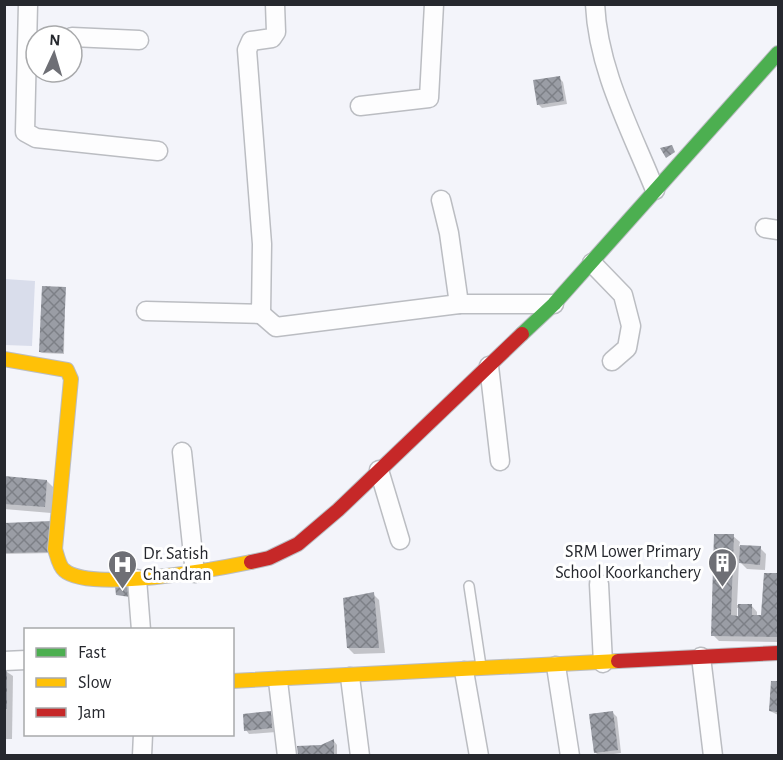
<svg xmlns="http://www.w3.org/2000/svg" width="783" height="760" font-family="'Alegreya Sans',sans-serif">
<defs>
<pattern id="building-cross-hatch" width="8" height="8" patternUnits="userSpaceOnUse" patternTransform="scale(1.5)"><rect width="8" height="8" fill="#9a9da5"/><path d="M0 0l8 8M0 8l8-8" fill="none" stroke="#7d8087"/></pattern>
</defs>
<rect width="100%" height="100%" fill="#f3f4fa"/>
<path fill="#d9ddeb" d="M5,279L35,281L32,346L5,345Z"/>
<g fill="#0003" fill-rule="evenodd">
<path d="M559,78L563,82L567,104L542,108L538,104Z"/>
<path d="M65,289L64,354L42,353L40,352Z"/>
<path d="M4,478L47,481L53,487L51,513L4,509Z"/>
<path d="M4,524L54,553L4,554Z"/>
<path d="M733,536L740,542L739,546L760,548L766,554L765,570L747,569L739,561L737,605H751L757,612V617H762L766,574H778V642L719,641L713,635ZM737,608H740V617H737Z"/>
<path d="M373,594L379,600L385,653L354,654L348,648Z"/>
<path d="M4,670L13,676L12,739H4Z"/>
<path d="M773,682L778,683V715L770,711Z"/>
<path d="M270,713L274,717L276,732L249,734L246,730Z"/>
<path d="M613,713L617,717L621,753L599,756L595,752Z"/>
<path d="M334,741L337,745V756H300Z"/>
</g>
<g fill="url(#building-cross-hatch)">
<path d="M560,76L564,101L537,105L533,80Z"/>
<path d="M672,145L675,152L666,158L660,148Z"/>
<path d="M42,286L66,287L63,353L39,352Z"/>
<path d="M4,476L47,480L45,507L4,504Z"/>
<path d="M52,521L53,552L4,553V523Z"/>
<path d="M714,534H734L731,615L738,616V604H752V615H761L764,573H778V637L711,636Z"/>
<path d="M740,545L761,546L760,565L739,563Z"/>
<path d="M115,586H128L130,597L116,595Z"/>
<path d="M374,592L379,648H347L343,598Z"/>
<path d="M4,668L7,669V709H4Z"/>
<path d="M771,681H778V712L769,711Z"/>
<path d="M271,711L272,728L244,731L243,714Z"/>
<path d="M613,711L618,750L594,753L589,714Z"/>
<path d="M334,739V756H298L297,746L321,745Z"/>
</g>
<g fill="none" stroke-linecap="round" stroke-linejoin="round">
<defs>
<path id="lane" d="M469,586L481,666"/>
<g id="street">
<path d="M28,4L25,132L36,138L158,151"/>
<path d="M595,4C598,70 631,130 655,190"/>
<path d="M72,37L139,40"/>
<path d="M360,106L429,98L434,4"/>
<path d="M441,200L449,233L459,304"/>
<path d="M765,228L778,230"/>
<path d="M592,263L623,295L631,326L627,348L612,361"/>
<path d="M146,311L261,314L262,244L247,50L251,41L272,38L276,32L275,4"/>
<path d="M261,314L276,327L459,304H554"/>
<path d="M489,366L500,461"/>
<path d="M182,452L195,573"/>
<path d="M379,470L400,540"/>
<path d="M137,579L141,630"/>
<path d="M599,584L603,663"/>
<path d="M701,657L713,756"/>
<path d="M4,661L26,660"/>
<path d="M556,666L570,756"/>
<path d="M464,671L479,756"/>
<path d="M350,677L360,756"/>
<path d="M278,681L287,756"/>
<path d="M142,756L143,734"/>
</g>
<path id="fast" d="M522,334L554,304L778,53"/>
<g id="slow">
<path d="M4,359L67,370L71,379L55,549C57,555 59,566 64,570C89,593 217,569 251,562"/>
<path d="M232,681L618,661"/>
</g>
<g id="jam">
<path d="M251,562L269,558L298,544L338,510L522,334"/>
<path d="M618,661L778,653"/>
</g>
</defs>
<use href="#lane" stroke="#bbbdc2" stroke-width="12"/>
<use href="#street" stroke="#bbbdc2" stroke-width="21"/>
<use href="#fast" stroke="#bbbdc2" stroke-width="16"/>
<use href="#slow" stroke="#bbbdc2" stroke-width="16"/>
<use href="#jam" stroke="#bbbdc2" stroke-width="16"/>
<use href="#lane" stroke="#fdfdfe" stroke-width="9"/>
<use href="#street" stroke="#fdfdfe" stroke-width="18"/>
<use href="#fast" stroke="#4caf50" stroke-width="14"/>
<use href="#slow" stroke="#ffc107" stroke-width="14"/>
<use href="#jam" stroke="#c62828" stroke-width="14"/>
</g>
<defs>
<symbol id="building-pin" viewBox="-11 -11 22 30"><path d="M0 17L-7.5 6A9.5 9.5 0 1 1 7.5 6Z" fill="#6e6f75" stroke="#fff"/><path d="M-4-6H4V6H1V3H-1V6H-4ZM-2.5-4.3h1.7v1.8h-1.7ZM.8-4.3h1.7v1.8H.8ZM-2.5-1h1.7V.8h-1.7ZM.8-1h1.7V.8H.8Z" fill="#fff"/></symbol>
<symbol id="hospital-pin" viewBox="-11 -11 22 30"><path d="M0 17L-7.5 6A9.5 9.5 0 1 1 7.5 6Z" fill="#6e6f75" stroke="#fff"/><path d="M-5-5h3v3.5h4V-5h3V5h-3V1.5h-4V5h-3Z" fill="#fff"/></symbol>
</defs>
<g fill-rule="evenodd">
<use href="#building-pin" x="706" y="546" width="33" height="45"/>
<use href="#hospital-pin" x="106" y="548" width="33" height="45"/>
</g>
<g text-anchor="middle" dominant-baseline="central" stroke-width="6" stroke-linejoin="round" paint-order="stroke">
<g font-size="18" fill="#26282e" stroke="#fff" text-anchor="end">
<text x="701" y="552">SRM Lower Primary<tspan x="701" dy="21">School Koorkanchery</tspan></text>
<text x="143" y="554" text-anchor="start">Dr. Satish<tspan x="143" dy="21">Chandran</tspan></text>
</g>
</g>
<rect width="783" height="760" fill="none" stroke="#26282e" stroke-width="12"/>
<rect x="24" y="628" width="210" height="108" fill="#ffffff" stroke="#a8a9ab" stroke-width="1.5"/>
<rect x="36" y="648" width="30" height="9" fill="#4caf50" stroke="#a8a9ab" stroke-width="1.5"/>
<text x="78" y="658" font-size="18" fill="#26282e">Fast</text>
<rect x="36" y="678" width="30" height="9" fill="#ffc107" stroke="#a8a9ab" stroke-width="1.5"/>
<text x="78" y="688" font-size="18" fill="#26282e">Slow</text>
<rect x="36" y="708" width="30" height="9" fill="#c62828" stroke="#a8a9ab" stroke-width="1.5"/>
<text x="78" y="718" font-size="18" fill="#26282e">Jam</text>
<g transform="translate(54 54) rotate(4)"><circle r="28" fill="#ffffff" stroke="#a8a9ab" stroke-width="1.5"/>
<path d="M0-4.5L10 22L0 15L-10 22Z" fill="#6e6f75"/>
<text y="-9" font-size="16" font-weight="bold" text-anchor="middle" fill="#26282e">N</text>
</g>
</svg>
